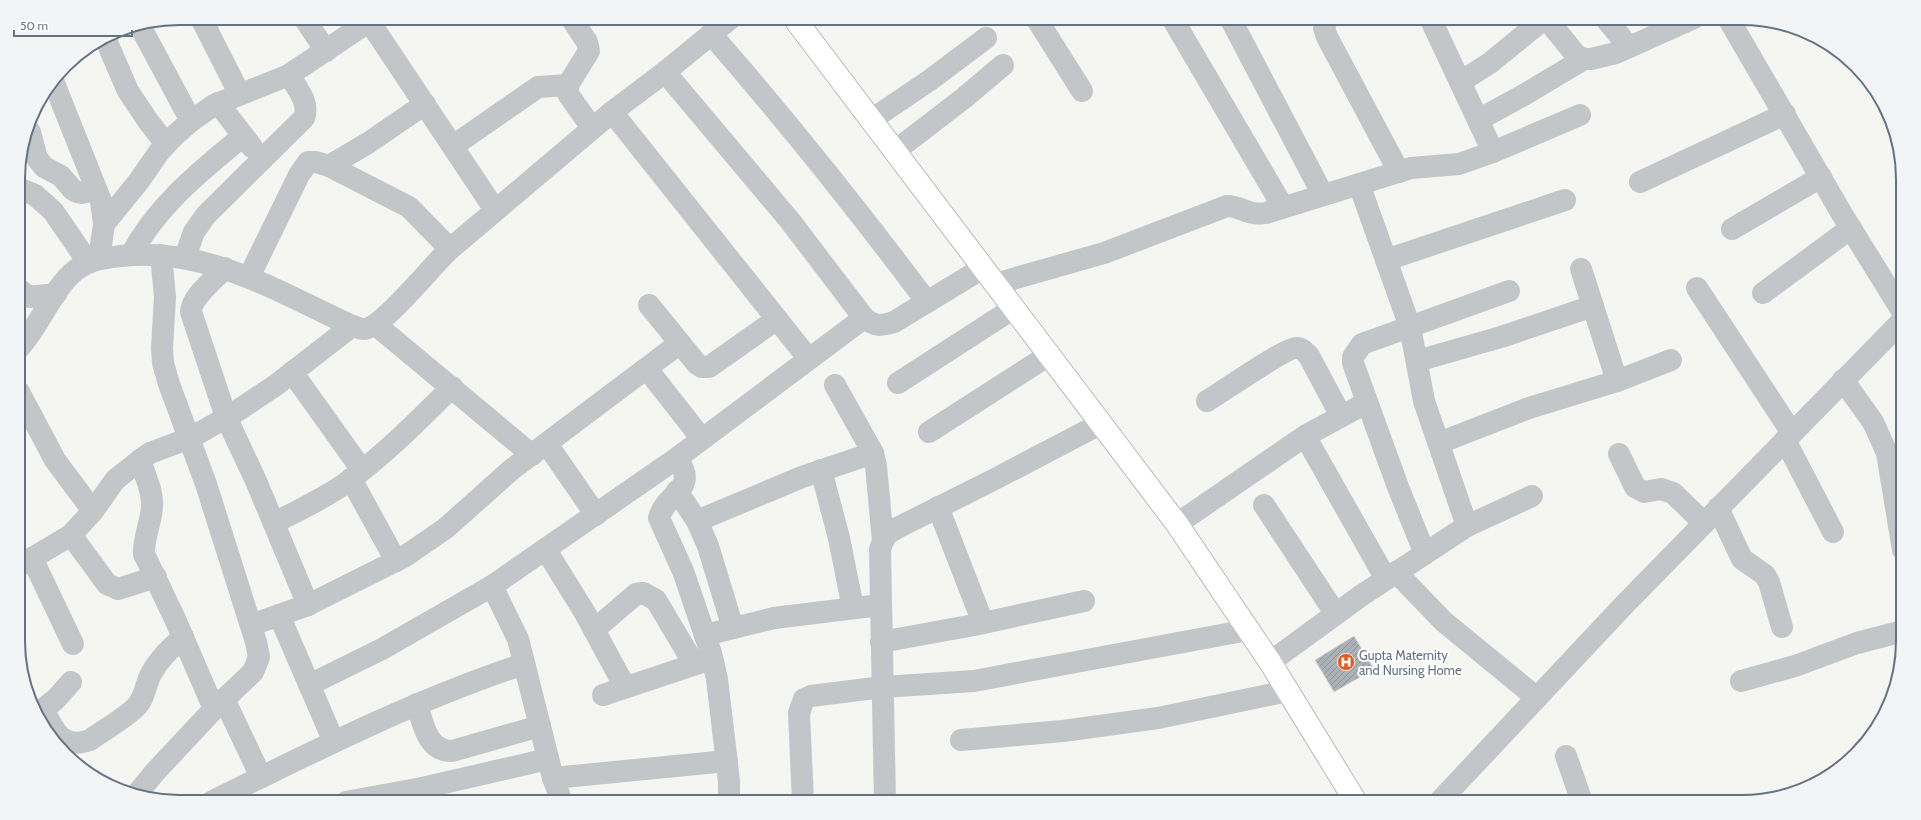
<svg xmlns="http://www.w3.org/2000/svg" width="1921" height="820" font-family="Cabin,sans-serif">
<defs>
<pattern id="building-hatch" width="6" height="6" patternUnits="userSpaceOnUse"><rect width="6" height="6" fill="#aab2b8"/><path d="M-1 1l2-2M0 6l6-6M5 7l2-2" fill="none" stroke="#8e959b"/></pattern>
</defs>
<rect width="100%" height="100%" fill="#f5f5f1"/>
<path fill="url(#building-hatch)" stroke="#d6d6d4" d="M1354,636L1374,669L1334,692L1315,660Z"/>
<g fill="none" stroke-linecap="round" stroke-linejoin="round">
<defs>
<path id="major" d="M794,18L1177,524L1270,662L1356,802"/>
</defs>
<use href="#major" stroke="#b5b9bd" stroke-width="24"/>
<g stroke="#c2c6c9" stroke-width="22">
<path d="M201,18L239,93"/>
<path d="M304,18L326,51"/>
<path d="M571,18L587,42L589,51L568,85V94L592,128"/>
<path d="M1036,18L1082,91"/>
<path d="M1172,18L1283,207"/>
<path d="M1230,18L1323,195"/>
<path d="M1327,18L1324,28L1327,37L1399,172"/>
<path d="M1430,18L1493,152"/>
<path d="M1546,18L1576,55L1584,59H1591L1616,53L1694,18"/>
<path d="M1605,18L1629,47"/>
<path d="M1728,18L1842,214L1902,311"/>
<path d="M369,21L495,210"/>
<path d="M140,26L191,121"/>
<path d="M711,34C787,121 858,210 927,302"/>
<path d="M105,38L128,91L148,121L166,144"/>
<path d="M665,72L791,222L864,318C876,327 880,326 894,322L983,268"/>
<path d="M1460,82L1490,63L1545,18"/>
<path d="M54,83L101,201L104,224L99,259"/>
<path d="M218,103L252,147"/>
<path d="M612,112L808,358"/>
<path d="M871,120L930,80L986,38"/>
<path d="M1478,120L1522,96L1584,59"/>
<path d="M30,132L37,158L44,167L61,176L72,189L77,192L82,193L96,190"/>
<path d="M453,146L538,87L568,85"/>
<path d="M895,151L964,98L1003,65"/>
<path d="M329,166L368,143L425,104"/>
<path d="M1640,182L1785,114"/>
<path d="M1359,184L1410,327L1424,401L1467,526"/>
<path d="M18,188L35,195L53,211L88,262"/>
<path d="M104,224L139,181L159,152L173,137L191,121L214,105L289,75L374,18"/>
<path d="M1732,229L1821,177"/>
<path d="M131,255C157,205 201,171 243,136"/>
<path d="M185,257L194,232L206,215L304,118C310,103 297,88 289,75"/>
<path d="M1386,260L1565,200"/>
<path d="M225,268C215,279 191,297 191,312L226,417L256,481L308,605"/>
<path d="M1581,269L1617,381"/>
<path d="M249,277L299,175L308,162H316L329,166L409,207L450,249"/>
<path d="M995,284L1104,253L1227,206C1242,206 1247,216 1266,213L1411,168L1459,164L1493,152L1580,115"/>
<path d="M1697,288L1792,433"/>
<path d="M19,289L29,297L56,294"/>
<path d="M1763,293L1851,228"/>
<path d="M649,305L697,364L702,367H709L777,319"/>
<path d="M376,325L532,455"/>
<path d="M19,348C39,327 54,286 76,270C91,259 103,258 121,256C207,247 277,291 352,326C356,327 361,329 364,329C383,328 433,264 450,249L612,112L665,72L731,18"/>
<path d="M1417,361L1501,337L1593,306"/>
<path d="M647,369L702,439"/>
<path d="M292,372L362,470"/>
<path d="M1843,380L1873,422L1887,453L1903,550"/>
<path d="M898,383L1014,308"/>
<path d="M835,385L873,453L876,466L883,541"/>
<path d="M19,392L55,460L93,511"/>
<path d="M1207,401C1222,392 1285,348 1296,348C1303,348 1305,352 1309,356L1341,416"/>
<path d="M929,432L1049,355"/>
<path d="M1305,436L1386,579"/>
<path d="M1785,440L1833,532"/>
<path d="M1439,443L1529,408L1617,381L1671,360"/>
<path d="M547,444L596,515"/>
<path d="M1619,454L1635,487L1644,492L1661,489L1673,493L1704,523"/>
<path d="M677,458C700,491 666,491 659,518L683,571L711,653L717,679L729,781V802"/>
<path d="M140,460C144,474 153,490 152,505C152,522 143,537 144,554L175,619L214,709"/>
<path d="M821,470L839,538L853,608"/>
<path d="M351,479L396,561"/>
<path d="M677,491L697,521L708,546L733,628"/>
<path d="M1264,505L1335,613"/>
<path d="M938,507L983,623"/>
<path d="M1718,508L1742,559L1765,575L1769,582L1782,627"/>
<path d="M697,521L802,477L873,453"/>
<path d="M274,523C297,511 321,500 343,485C381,458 419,420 452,387"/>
<path d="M1177,524L1305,436L1366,403"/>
<path d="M71,535L107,584L118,589L156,577"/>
<path d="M546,550L585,613L625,687"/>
<path d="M1425,554L1398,487L1353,363V357L1362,344L1509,291"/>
<path d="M32,558L73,644"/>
<path d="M19,566L71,535L93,511L115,480L140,460L150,453L190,438L231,415L276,385L352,326"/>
<path d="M1396,572L1443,621L1537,698"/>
<path d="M492,586L518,639L553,778L562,802"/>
<path d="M279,615L334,742"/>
<path d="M251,625L308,605L404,557L446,528L511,470L680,343"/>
<path d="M594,630L636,594L643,593L656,600L694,664"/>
<path d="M705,635L774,618L880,605"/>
<path d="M881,642L974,625L1084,601"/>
<path d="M1270,662L1362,595L1467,526L1532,496"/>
<path d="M1741,681L1795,666L1857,643L1903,631"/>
<path d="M309,685L382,649L492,586L677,458L864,318"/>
<path d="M603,695L708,660"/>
<path d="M224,699L261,777"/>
<path d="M417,704C423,724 427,751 452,751L540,726"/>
<path d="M44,710C54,731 62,750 90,740C104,730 122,720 135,708C145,699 145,685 151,674C159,659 170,649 183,637"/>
<path d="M37,714L56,699L71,682"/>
<path d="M961,740L1063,731L1158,718L1288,691"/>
<path d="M1566,756L1582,802"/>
<path d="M553,778L727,761"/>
<path d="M137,794L155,772L214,709L253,672L259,657L256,642L206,484L169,384L163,363L162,348L165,297L161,255"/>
<path d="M211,802C314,751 415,700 524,664"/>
<path d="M346,802L422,788L548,759"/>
<path d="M803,802L799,713L804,699L811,696L883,687L974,681L1248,630"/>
<path d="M885,802L880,549L883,541L888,533L899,527L993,480L1102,423"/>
<path d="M1439,802L1624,605L1902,321"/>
</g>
<use href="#major" stroke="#fff" stroke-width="22"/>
</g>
<defs>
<symbol id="hospital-disc" viewBox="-11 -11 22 22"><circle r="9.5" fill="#ea581c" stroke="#fff"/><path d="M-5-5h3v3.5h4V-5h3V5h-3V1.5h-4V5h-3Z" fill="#fff"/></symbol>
</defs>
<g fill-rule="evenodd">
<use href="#hospital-disc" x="1336" y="652" width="20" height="20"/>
</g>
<g text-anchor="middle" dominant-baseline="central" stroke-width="4" stroke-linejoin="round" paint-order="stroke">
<g font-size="13" fill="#637384" stroke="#fff" text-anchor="start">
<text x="1359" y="655">Gupta Maternity<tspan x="1359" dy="15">and Nursing Home</tspan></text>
</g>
</g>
<path d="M0 0H1921V820H0ZM179 25H1742A154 154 0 0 1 1896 179V641A154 154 0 0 1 1742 795H179A154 154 0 0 1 25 641V179A154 154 0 0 1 179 25Z" fill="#f3f4f5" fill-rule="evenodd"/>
<path fill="none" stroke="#637384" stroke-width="2" d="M179 25H1742A154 154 0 0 1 1896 179V641A154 154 0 0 1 1742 795H179A154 154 0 0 1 25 641V179A154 154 0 0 1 179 25Z"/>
<path d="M14 30v6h118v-6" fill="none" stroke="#637384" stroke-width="2"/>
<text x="20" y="30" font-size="12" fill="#637384" stroke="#ffffff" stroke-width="3" paint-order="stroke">50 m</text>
</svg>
